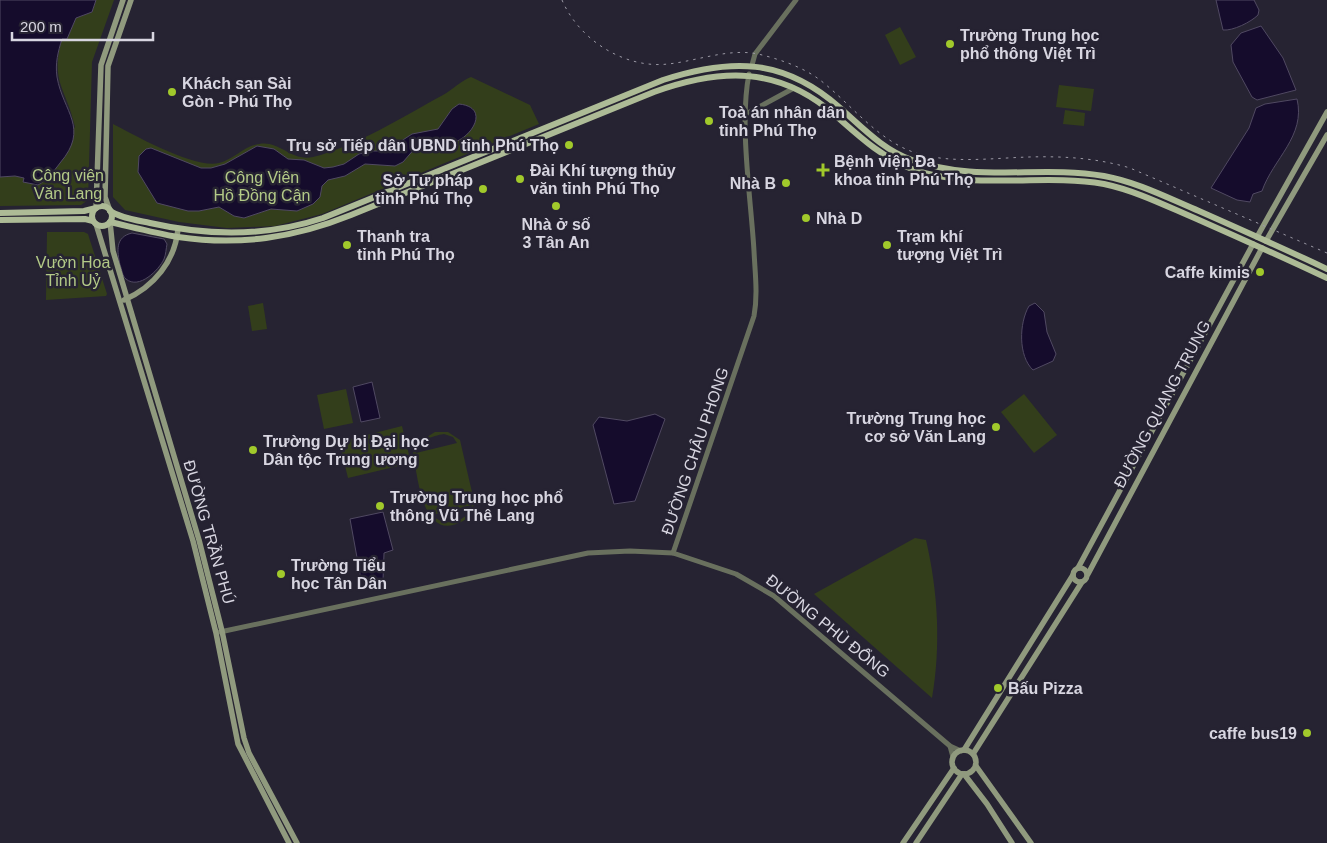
<svg xmlns="http://www.w3.org/2000/svg" width="1327" height="843" font-family="Arial,sans-serif">
<rect width="100%" height="100%" fill="#262332"/>
<g fill="#333e1b" fill-rule="evenodd">
<path d="M96,0H114L92,62L88,200L81,205L0,206V177L15,176L24,178L23,182L75,127C66,87 50,83 62,38L67,39L76,18L92,12Z"/>
<path d="M900,27L916,57L900,65L885,35Z"/>
<path d="M471,77L530,105L539,124L322,214L275,226L227,228L179,222L125,210L113,197V124C136,136 195,169 219,163C233,160 244,146 259,144C279,140 292,162 313,157C355,147 404,116 443,95C452,90 462,80 471,77Z"/>
<path d="M1059,85L1094,89L1091,111L1056,107Z"/>
<path d="M1065,110L1085,113L1084,126L1063,124Z"/>
<path d="M47,232H84L88,234L107,294L106,296L46,300Z"/>
<path d="M263,303L267,329L252,331L248,306Z"/>
<path d="M346,389L353,423L324,429L317,395Z"/>
<path d="M1024,394L1057,435L1034,453L1001,412Z"/>
<path d="M402,426L411,463L348,478L339,442Z"/>
<path d="M435,432H448L460,440L474,501C474,510 470,518 461,522C422,542 418,477 413,453L417,443ZM444,434L453,437L457,443L416,453C419,440 432,436 444,434ZM472,505C467,523 445,528 432,515Z"/>
<path d="M915,538L926,540C938,592 941,645 932,698L814,594Z"/>
</g>
<g fill="#150c2c" stroke="#504962">
<path d="M0,0H96L92,12L76,18L67,39H62C58,52 55,63 57,77C63,112 90,128 60,163C54,171 47,180 38,185L23,182L24,178L15,176L0,177Z"/>
<path d="M1216,0H1254L1259,10L1258,15C1251,22 1233,31 1223,30Z"/>
<path d="M1261,26L1283,58L1296,90L1257,100L1252,97L1233,62L1231,45L1241,33Z"/>
<path d="M1297,99C1306,136 1273,159 1262,191L1253,194L1250,202L1237,200L1211,188L1249,128L1256,108L1265,104Z"/>
<path d="M459,104C489,107 474,135 455,142C442,147 429,143 416,147L403,162L395,166L365,164L345,176L328,180L322,186L320,197L313,204L297,211L271,209L244,218L234,216L219,207L199,211H188L157,203L138,172L139,156L146,149L151,148L201,168H211L225,164L257,146L274,149L288,159L304,160L324,168L333,167L344,164L359,154L370,151H386L412,134L438,129L452,109Z"/>
<path d="M132,233L164,239L167,244C166,249 166,254 164,259C159,270 139,290 126,279C122,276 122,269 120,265C117,251 115,237 132,233Z"/>
<path d="M1035,303L1044,312L1047,332L1056,354L1053,361L1033,370C1018,356 1019,323 1029,306Z"/>
<path d="M372,382L380,418L361,422L353,387Z"/>
<path d="M655,414L665,419L635,501L614,504L593,425L599,417L627,421Z"/>
<path d="M383,512L393,550L384,553L383,581L362,585L350,519Z"/>
</g>
<g fill="none" stroke-linecap="round" stroke-linejoin="round">
<g stroke="#69705e" stroke-width="5">
<path d="M752,65L755,54L796,0"/>
<path d="M746,114L794,88"/>
<path d="M673,553L736,574L774,596L950,746L961,751"/>
<path d="M220,632L588,553L630,551L673,553L754,316C758,294 755,273 754,251C751,199 739,124 749,74"/>
<path d="M950,746L953,757"/>
</g>
<g stroke="#909a7e" stroke-width="5.5">
<path d="M96,208L101,65L123,0"/>
<path d="M110,211L105,197L108,66L131,0"/>
<path d="M110,222L113,251L199,540L222,631L244,738L249,753L297,843"/>
<path d="M96,224L193,541L216,633L238,744L289,843"/>
<path d="M1257,237L1327,112"/>
<path d="M1266,241L1327,135"/>
<path d="M124,300C154,287 175,261 178,229"/>
<circle cx="1080" cy="575" r="7"/>
<path d="M1078,568L1253,244"/>
<path d="M1088,574L1262,248"/>
<path d="M964,750L1073,575"/>
<circle cx="964" cy="762" r="12"/>
<path d="M973,754L1082,582"/>
<path d="M976,766L1031,843"/>
<path d="M964,774L987,804L1012,843"/>
<path d="M903,843L954,768"/>
<path d="M916,843L962,774"/>
</g>
<g stroke="#adbb96" stroke-width="6">
<circle cx="102" cy="216" r="10"/>
<path d="M110,211C121,218 136,220 150,223C208,236 266,237 323,218L663,80C731,58 783,58 839,107C862,127 883,150 912,160C979,183 1038,165 1104,176C1137,182 1168,198 1199,211C1242,230 1285,249 1327,269"/>
<path d="M0,213L84,211L96,208"/>
<path d="M0,220L85,219L93,221"/>
<path d="M110,222C132,227 155,233 178,237C239,246 294,238 351,215L654,92C721,68 779,66 835,115C859,136 881,157 912,169C974,191 1040,173 1104,184C1137,191 1168,207 1199,220C1242,239 1284,258 1327,278"/>
</g>
<path stroke="#9b99a5" stroke-width="1" stroke-dasharray="2.5 5" stroke-linecap="butt" d="M562,0C579,40 625,69 668,64C697,61 728,48 758,54C779,59 803,67 820,80C851,104 878,141 916,153C951,164 993,158 1029,157C1063,156 1097,158 1130,168L1327,253"/>
</g>
<g fill="#a1c92b" stroke="#262332" stroke-width="2">
<circle cx="950" cy="44" r="5"/>
<circle cx="172" cy="92" r="5"/>
<circle cx="709" cy="121" r="5"/>
<circle cx="569" cy="145" r="5"/>
<path d="M820.5 162.5h5v5h5v5h-5v5h-5v-5h-5v-5h5z"/>
<circle cx="520" cy="179" r="5"/>
<circle cx="786" cy="183" r="5"/>
<circle cx="483" cy="189" r="5"/>
<circle cx="556" cy="206" r="5"/>
<circle cx="806" cy="218" r="5"/>
<circle cx="347" cy="245" r="5"/>
<circle cx="887" cy="245" r="5"/>
<circle cx="1260" cy="272" r="5"/>
<circle cx="996" cy="427" r="5"/>
<circle cx="253" cy="450" r="5"/>
<circle cx="380" cy="506" r="5"/>
<circle cx="281" cy="574" r="5"/>
<circle cx="998" cy="688" r="5"/>
<circle cx="1307" cy="733" r="5"/>
</g>
<g text-anchor="middle" dominant-baseline="central" stroke-width="5" stroke-linejoin="round" paint-order="stroke">
<g font-size="16" font-weight="bold" fill="#d8d6e1" stroke="#262332" text-anchor="start">
<text x="960" y="35">Trường Trung học<tspan x="960" dy="18">phổ thông Việt Trì</tspan></text>
<text x="182" y="83">Khách sạn Sài<tspan x="182" dy="18">Gòn - Phú Thọ</tspan></text>
<text x="719" y="112">Toà án nhân dân<tspan x="719" dy="18">tỉnh Phú Thọ</tspan></text>
<text x="559" y="145" text-anchor="end">Trụ sở Tiếp dân UBND tỉnh Phú Thọ</text>
<text x="834" y="161">Bệnh viện Đa<tspan x="834" dy="18">khoa tỉnh Phú Thọ</tspan></text>
<text x="530" y="170">Đài Khí tượng thủy<tspan x="530" dy="18">văn tỉnh Phú Thọ</tspan></text>
<text x="473" y="180" text-anchor="end">Sở Tư pháp<tspan x="473" dy="18">tỉnh Phú Thọ</tspan></text>
<text x="776" y="183" text-anchor="end">Nhà B</text>
<text x="816" y="218">Nhà D</text>
<text x="556" y="224" text-anchor="middle">Nhà ở số<tspan x="556" dy="18">3 Tân An</tspan></text>
<text x="357" y="236">Thanh tra<tspan x="357" dy="18">tỉnh Phú Thọ</tspan></text>
<text x="897" y="236">Trạm khí<tspan x="897" dy="18">tượng Việt Trì</tspan></text>
<text x="1250" y="272" text-anchor="end">Caffe kimis</text>
<text x="986" y="418" text-anchor="end">Trường Trung học<tspan x="986" dy="18">cơ sở Văn Lang</tspan></text>
<text x="263" y="441">Trường Dự bị Đại học<tspan x="263" dy="18">Dân tộc Trung ương</tspan></text>
<text x="390" y="497">Trường Trung học phổ<tspan x="390" dy="18">thông Vũ Thê Lang</tspan></text>
<text x="291" y="565">Trường Tiểu<tspan x="291" dy="18">học Tân Dân</tspan></text>
<text x="1008" y="688">Bấu Pizza</text>
<text x="1297" y="733" text-anchor="end">caffe bus19</text>
</g>
<g font-size="16" fill="#b3ca87" stroke="#262332">
<text x="68" y="175">Công viên<tspan x="68" dy="18">Văn Lang</tspan></text>
<text x="262" y="177">Công Viên<tspan x="262" dy="18">Hồ Đồng Cận</tspan></text>
<text x="73" y="262">Vườn Hoa<tspan x="73" dy="18">Tỉnh Uỷ</tspan></text>
</g>
<g font-size="16" fill="#d8d6e1" stroke="#262332">
<text transform="translate(1162 404) rotate(-62)">ĐƯỜNG QUANG TRUNG</text>
<text transform="translate(695 451) rotate(-71)">ĐƯỜNG CHÂU PHONG</text>
<text transform="translate(209 532) rotate(74)">ĐƯỜNG TRẦN PHÚ</text>
<text transform="translate(828 626) rotate(39)">ĐƯỜNG PHÙ ĐỔNG</text>
</g>
</g>
<path d="M12 32v8h141v-8" fill="none" stroke="#d8d6e1" stroke-width="2.5"/>
<text x="20" y="32" font-size="15" fill="#d8d6e1" stroke="#262332" stroke-width="4" paint-order="stroke">200 m</text>
</svg>
